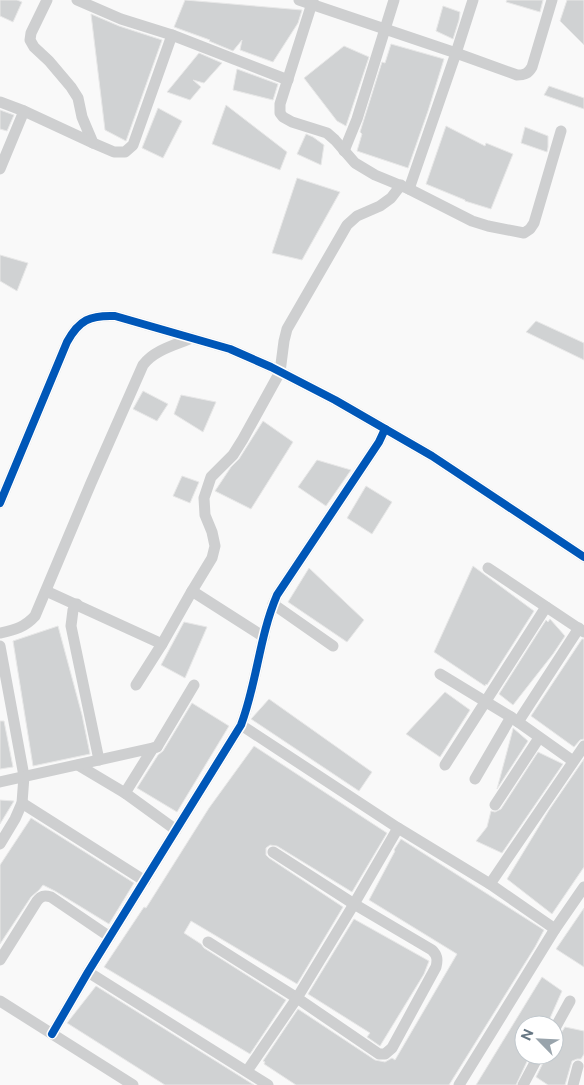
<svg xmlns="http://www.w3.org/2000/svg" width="584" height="1085" font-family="'Public Sans',sans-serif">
<rect width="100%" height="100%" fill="#f9f9f9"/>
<g fill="#d0d2d3" stroke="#e8e8e8">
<path d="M0,0H17L22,2L13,22L0,16Z"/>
<path d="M185,0L302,10L298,23L273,62L240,50L242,40L233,51L209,41L210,40L174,27Z"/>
<path d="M507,0H543L540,12L506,2Z"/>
<path d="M567,0H584V45L560,21Z"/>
<path d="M443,6L460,12L459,20L453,39L436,31Z"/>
<path d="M91,14L119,26L162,40L126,141L105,130Z"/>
<path d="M391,44L444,59L428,111L408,168L357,151L362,134L360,132L382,62L385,63Z"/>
<path d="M344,46L369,57L346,126L337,121L304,78Z"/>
<path d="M199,53L222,63L204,83L193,80L201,87L190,100L167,92Z"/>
<path d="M237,69L278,84L273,100L233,90Z"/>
<path d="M549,86L584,98V109L544,95Z"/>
<path d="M226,105L287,152L280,170L212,144Z"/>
<path d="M158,108L182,121L163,158L142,148Z"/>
<path d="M0,110L14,115L7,131L0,129Z"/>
<path d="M446,126L485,146L486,143L513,154L491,209L465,201V200L426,184Z"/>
<path d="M525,127L548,136V147L547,152L521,143Z"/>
<path d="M306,134L313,137L324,145L321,165L297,154Z"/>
<path d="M297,178L340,192L302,260L272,253Z"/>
<path d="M0,255L28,263L17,291L0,281Z"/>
<path d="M536,321L584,343V360L526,332Z"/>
<path d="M143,391L168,404L157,421L133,409Z"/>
<path d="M181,395L216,402L203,432L174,414Z"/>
<path d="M263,421L293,442L251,509L215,491L231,467L239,459Z"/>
<path d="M317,460L351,470L326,506L298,487Z"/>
<path d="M182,476L199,482L190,503L173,496Z"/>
<path d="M366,486L392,502L372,534L347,518Z"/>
<path d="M473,566L534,611L487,685L486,684L485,686L434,652Z"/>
<path d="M309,568L364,620L347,642L288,602Z"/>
<path d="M550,619L565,636L553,654L513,705L499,694L546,620L548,622Z"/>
<path d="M184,622L207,627L185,678L161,665Z"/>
<path d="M58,626L82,715L90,754L33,766L13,641Z"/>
<path d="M582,639H584V739L580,740L574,747L531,716Z"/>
<path d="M445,692L470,710L440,757L406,734Z"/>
<path d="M269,699L372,772L359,791L251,719Z"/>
<path d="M192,703L229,726L177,812L137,788L158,755L163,751Z"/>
<path d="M0,721H4L13,767L0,769Z"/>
<path d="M513,728L528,741L497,789L513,729Z"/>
<path d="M254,746L387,833L352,892L277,846L270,845L266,848V855L269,858L343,907L297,984L191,921L184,933L201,944L204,948L286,1000L250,1054L104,967L144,907L146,908L209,808Z"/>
<path d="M538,752L563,764L502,853L476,841L487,827L491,811L495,812L501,809Z"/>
<path d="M584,759V867L552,914L507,879L549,810Z"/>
<path d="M0,800L14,801L0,824Z"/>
<path d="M31,818L134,883L109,924L55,891L43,885L39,890L31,897L0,944V865Z"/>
<path d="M401,839L544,930L535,947L449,1085H296L264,1064L265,1062L263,1061L298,1009L375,1060L385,1062L392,1058L395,1060L457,954L369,900L395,851L394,850Z"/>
<path d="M584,908V967L556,949Z"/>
<path d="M354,919L429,961L424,974L380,1046L367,1037L370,1033L308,994Z"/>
<path d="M542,977L562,991L547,1025H524V1055H530L516,1085H476Z"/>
<path d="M96,986L254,1085H165L67,1023Z"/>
<path d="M565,1027L584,1031V1054L581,1059H577L572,1061L565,1085H548L536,1077L547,1055H554V1044Z"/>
</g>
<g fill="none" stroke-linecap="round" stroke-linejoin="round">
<g stroke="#cecfd0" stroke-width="11">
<path d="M47,0L31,33L30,40L34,47L49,61L71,87L78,98L82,117L93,143L114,152H125L133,145L172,35"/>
<path d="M77,0L121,19L172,35L288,80"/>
<path d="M299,0L456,53L517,75C524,75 528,74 532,67L552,0"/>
<path d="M313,0L280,104V113L283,117L292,122L327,133L335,140L355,163L375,175L409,189L472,221L488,226L524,233L530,229L534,223L561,131"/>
<path d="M0,102L24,111L93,143"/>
<path d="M344,151L357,119L394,0"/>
<path d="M0,169L24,111"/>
<path d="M409,189L456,53L473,0"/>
<path d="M0,503L67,342C79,320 90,315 115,316L230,349L271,367L335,400L432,456L584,557"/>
<path d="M488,568L584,632"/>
<path d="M46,591L162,644"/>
<path d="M192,591L212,558L215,546L212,532L205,515L204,498L211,477L233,455L243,439L280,372L284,341L287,329L347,225L357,216L380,206L391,198L401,185"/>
<path d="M77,604L73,610L71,626L99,760"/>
<path d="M273,604L333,646"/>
<path d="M0,633C15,630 25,627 35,616L91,483L143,365C154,350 175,345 192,338"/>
<path d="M0,646L24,776L22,803L15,819L0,844"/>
<path d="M440,674L511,717L573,761"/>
<path d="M136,685L162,644L192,591L264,637"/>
<path d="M518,722L579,628"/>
<path d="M241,725L398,828L490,884L555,929"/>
<path d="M78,765L125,793L176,830"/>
<path d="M445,765L546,607"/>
<path d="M475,779L511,717"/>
<path d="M0,782L157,747"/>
<path d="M125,793L153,748L157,747L194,685"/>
<path d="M22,803L145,881"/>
<path d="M495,805L539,738"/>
<path d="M490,884L584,746"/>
<path d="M208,942L297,998L379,1054H385L392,1048L436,967C438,959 437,955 432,950L354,904L273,852"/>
<path d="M0,960L37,901C41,896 44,895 51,897L110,937"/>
<path d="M88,972L268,1085"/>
<path d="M0,1001L133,1085"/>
<path d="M554,1030L570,1001"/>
<path d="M52,1034L88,972L241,725C257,683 259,637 277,595L379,442L385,429"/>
<path d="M247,1071L297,998L354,904L398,828"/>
<path d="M459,1085L555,929L584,887"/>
<path d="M523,1085L539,1055"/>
<path d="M573,1085L578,1066"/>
</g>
<defs>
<g id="cycleway">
<path d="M0,503L67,342C79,320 90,315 115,316L230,349L271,367L335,400L432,456L584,557"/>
<path d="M52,1034L88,972L241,725C257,683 259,637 277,595L379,442L385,429"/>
</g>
</defs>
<use href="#cycleway" stroke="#fff" stroke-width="11"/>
<use href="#cycleway" stroke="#0057b8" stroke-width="8"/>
</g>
<g transform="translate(539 1040) rotate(294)"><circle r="24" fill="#ffffff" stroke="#c1c8cd"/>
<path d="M0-4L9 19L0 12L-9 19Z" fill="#99a4ac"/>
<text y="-8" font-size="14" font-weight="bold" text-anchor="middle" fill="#657683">N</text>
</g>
</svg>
